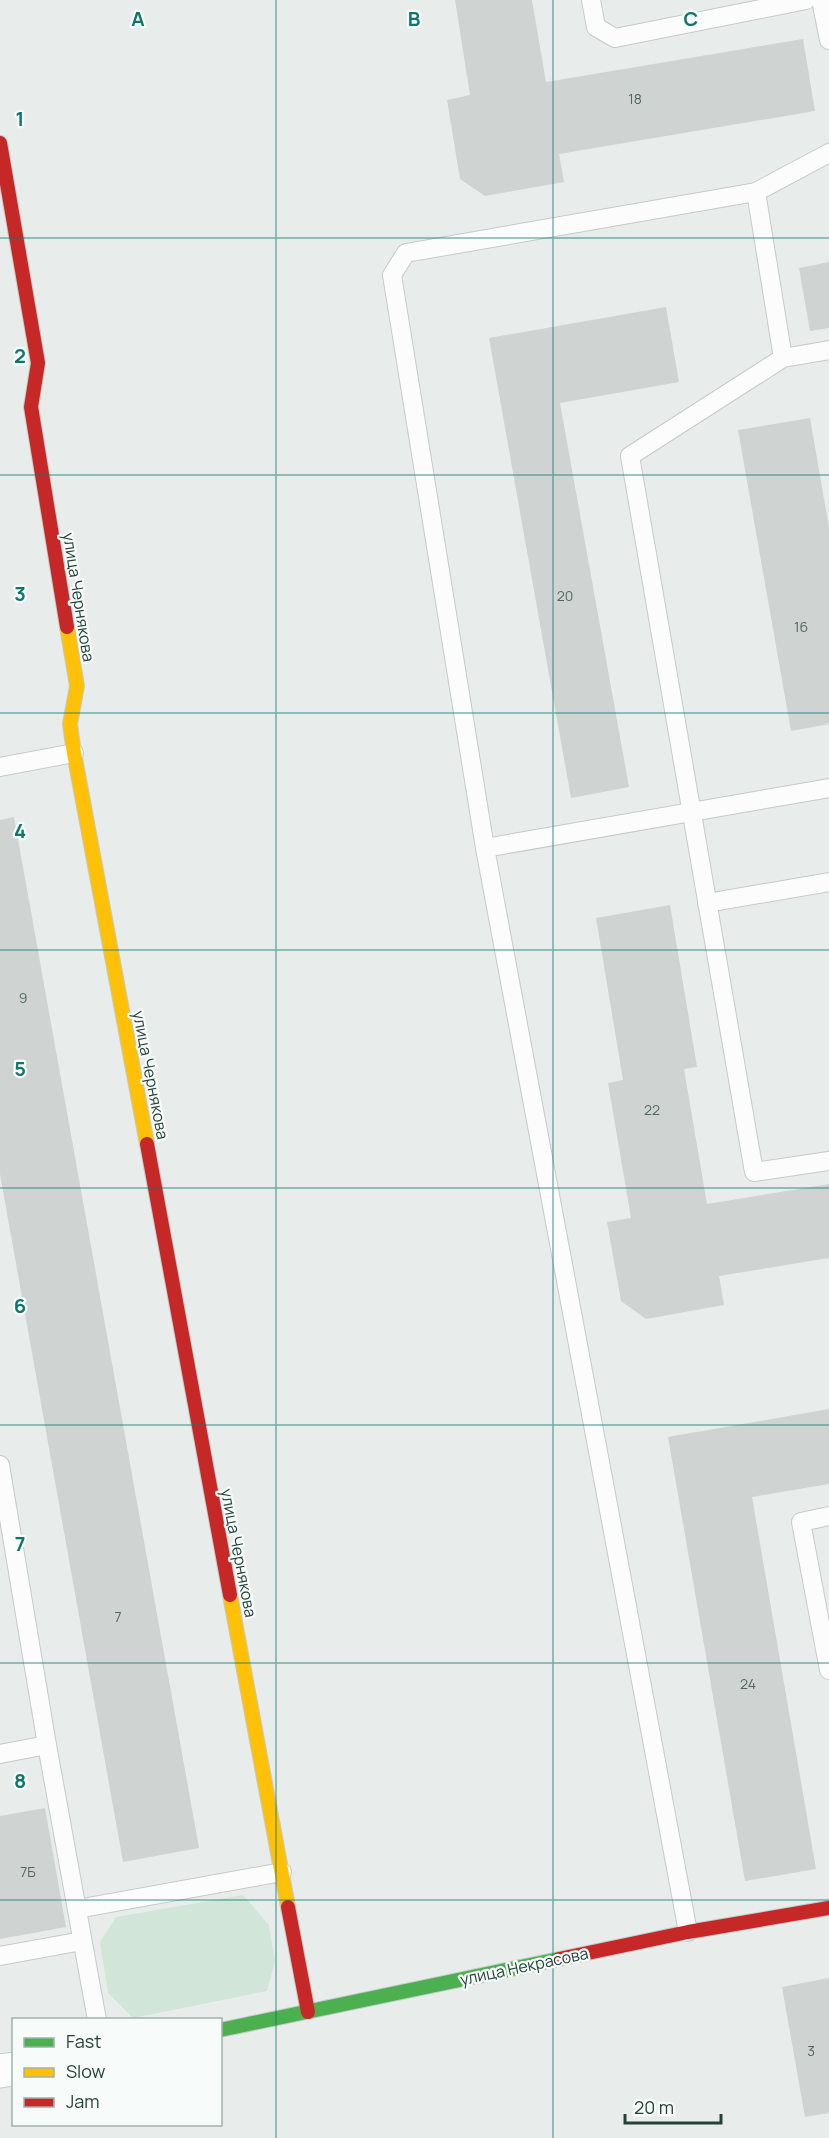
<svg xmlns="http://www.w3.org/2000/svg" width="829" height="2138" font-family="Manrope,sans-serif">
<rect width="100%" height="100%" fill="#e8edeb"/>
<path fill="#d1e6d8" d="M243,1895L269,1925L275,1961L267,1991L133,2018L108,1993L100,1942L116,1917Z"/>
<g fill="#cfd4d2">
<path d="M455,0H532L546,82L803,39L815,111L559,154L564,182L485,196L460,179L447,100L470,95Z"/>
<path d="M829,262V328L810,331L799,268Z"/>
<path d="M666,307L679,382L560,403L629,787L571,798L489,338Z"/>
<path d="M810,418L829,528V724L791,731L738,430Z"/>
<path d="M14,817L199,1848L123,1862L0,1174V820Z"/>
<path d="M670,905L697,1067L684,1069L707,1204L829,1184V1258L719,1276L724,1305L646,1319L621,1301L607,1222L631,1218L608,1083L623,1080L596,918Z"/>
<path d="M829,1409V1484L752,1497L816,1869L745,1881L668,1437Z"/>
<path d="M45,1808L66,1927L0,1939V1816Z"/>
<path d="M829,1978V2113L805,2117L782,1987Z"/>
</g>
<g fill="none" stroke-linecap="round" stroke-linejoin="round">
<defs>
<g id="lane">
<path d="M591,0L596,27L615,38L806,0"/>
<path d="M821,0L829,40"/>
<path d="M756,192L783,358"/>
<path d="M829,350L783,358L630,456L754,1172L829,1161"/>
<path d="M0,767L74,753"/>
<path d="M485,848L829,788"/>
<path d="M707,903L829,882"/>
<path d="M0,1465L47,1745L97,2020"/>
<path d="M829,1516L801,1522L829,1670"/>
<path d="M0,1754L47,1745"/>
<path d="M77,1909L282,1872"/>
<path d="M688,1932L485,848L392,275L406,253L756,192L829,153"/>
<path d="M0,1956L82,1941"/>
</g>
<path id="street" d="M0,2071L14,2069"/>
<path id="fast" d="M220,2030L559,1959"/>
<g id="slow">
<path d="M67,627L77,686L70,724L74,753L147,1144"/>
<path d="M230,1595L288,1907"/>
</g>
<g id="jam">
<path d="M0,143L38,363L31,407L67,627"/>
<path d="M147,1144L230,1595"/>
<path d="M288,1907L308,2012"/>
<path d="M559,1959L688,1932L829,1908"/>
</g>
</defs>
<use href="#lane" stroke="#c5cac8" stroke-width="20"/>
<use href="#street" stroke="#c5cac8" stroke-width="35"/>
<use href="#fast" stroke="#c3cbc8" stroke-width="16"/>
<use href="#slow" stroke="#c3cbc8" stroke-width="16"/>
<use href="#jam" stroke="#c3cbc8" stroke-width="16"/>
<use href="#lane" stroke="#fcfcfc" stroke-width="18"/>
<use href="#street" stroke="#fcfcfc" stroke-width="33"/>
<use href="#fast" stroke="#4caf50" stroke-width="14"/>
<use href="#slow" stroke="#ffc107" stroke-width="14"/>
<use href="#jam" stroke="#c62828" stroke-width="14"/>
</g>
<path fill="none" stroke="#0f766e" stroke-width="1.5" stroke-opacity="0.55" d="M276,0V2138M553,0V2138M0,238H829M0,475H829M0,713H829M0,950H829M0,1188H829M0,1425H829M0,1663H829M0,1900H829"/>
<g text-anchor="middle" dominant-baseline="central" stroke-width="4.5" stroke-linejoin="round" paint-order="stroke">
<g font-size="14" fill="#506761">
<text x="635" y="98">18</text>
<text x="565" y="595">20</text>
<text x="801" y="626">16</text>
<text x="23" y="997">9</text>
<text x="652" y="1109">22</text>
<text x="118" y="1616">7</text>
<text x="748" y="1683">24</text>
<text x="28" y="1871">7Б</text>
<text x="811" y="2050">3</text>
</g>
<g font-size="16" fill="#24423a" stroke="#f7fbf9">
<text transform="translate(79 597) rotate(81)">улица Чернякова</text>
<text transform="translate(151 1075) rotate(79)">улица Чернякова</text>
<text transform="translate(239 1553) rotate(79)">улица Чернякова</text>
<text transform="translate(524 1966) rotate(-12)">улица Некрасова</text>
</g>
</g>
<g font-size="20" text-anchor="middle" font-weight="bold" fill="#0f766e" stroke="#f7fbf9" stroke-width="4.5" stroke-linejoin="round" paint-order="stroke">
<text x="138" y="26">A</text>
<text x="414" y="26">B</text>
<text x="691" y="26">C</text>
<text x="20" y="126">1</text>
<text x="20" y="363">2</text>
<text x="20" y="601">3</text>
<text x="20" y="838">4</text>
<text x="20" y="1076">5</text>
<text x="20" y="1313">6</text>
<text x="20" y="1551">7</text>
<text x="20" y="1788">8</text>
</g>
<rect x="12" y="2018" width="210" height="108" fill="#f7fbf9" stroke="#a3b1ad" stroke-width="1.5"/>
<rect x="24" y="2038" width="30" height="9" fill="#4caf50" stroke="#a3b1ad" stroke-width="1.5"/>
<text x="66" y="2048" font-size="18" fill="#24423a">Fast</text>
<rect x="24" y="2068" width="30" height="9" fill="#ffc107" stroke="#a3b1ad" stroke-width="1.5"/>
<text x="66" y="2078" font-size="18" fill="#24423a">Slow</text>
<rect x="24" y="2098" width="30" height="9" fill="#c62828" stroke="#a3b1ad" stroke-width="1.5"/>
<text x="66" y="2108" font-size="18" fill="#24423a">Jam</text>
<path d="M625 2114v9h96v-9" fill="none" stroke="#24423a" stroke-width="3"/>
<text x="634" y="2114" font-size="18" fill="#24423a" stroke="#f7fbf9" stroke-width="4.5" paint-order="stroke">20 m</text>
</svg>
